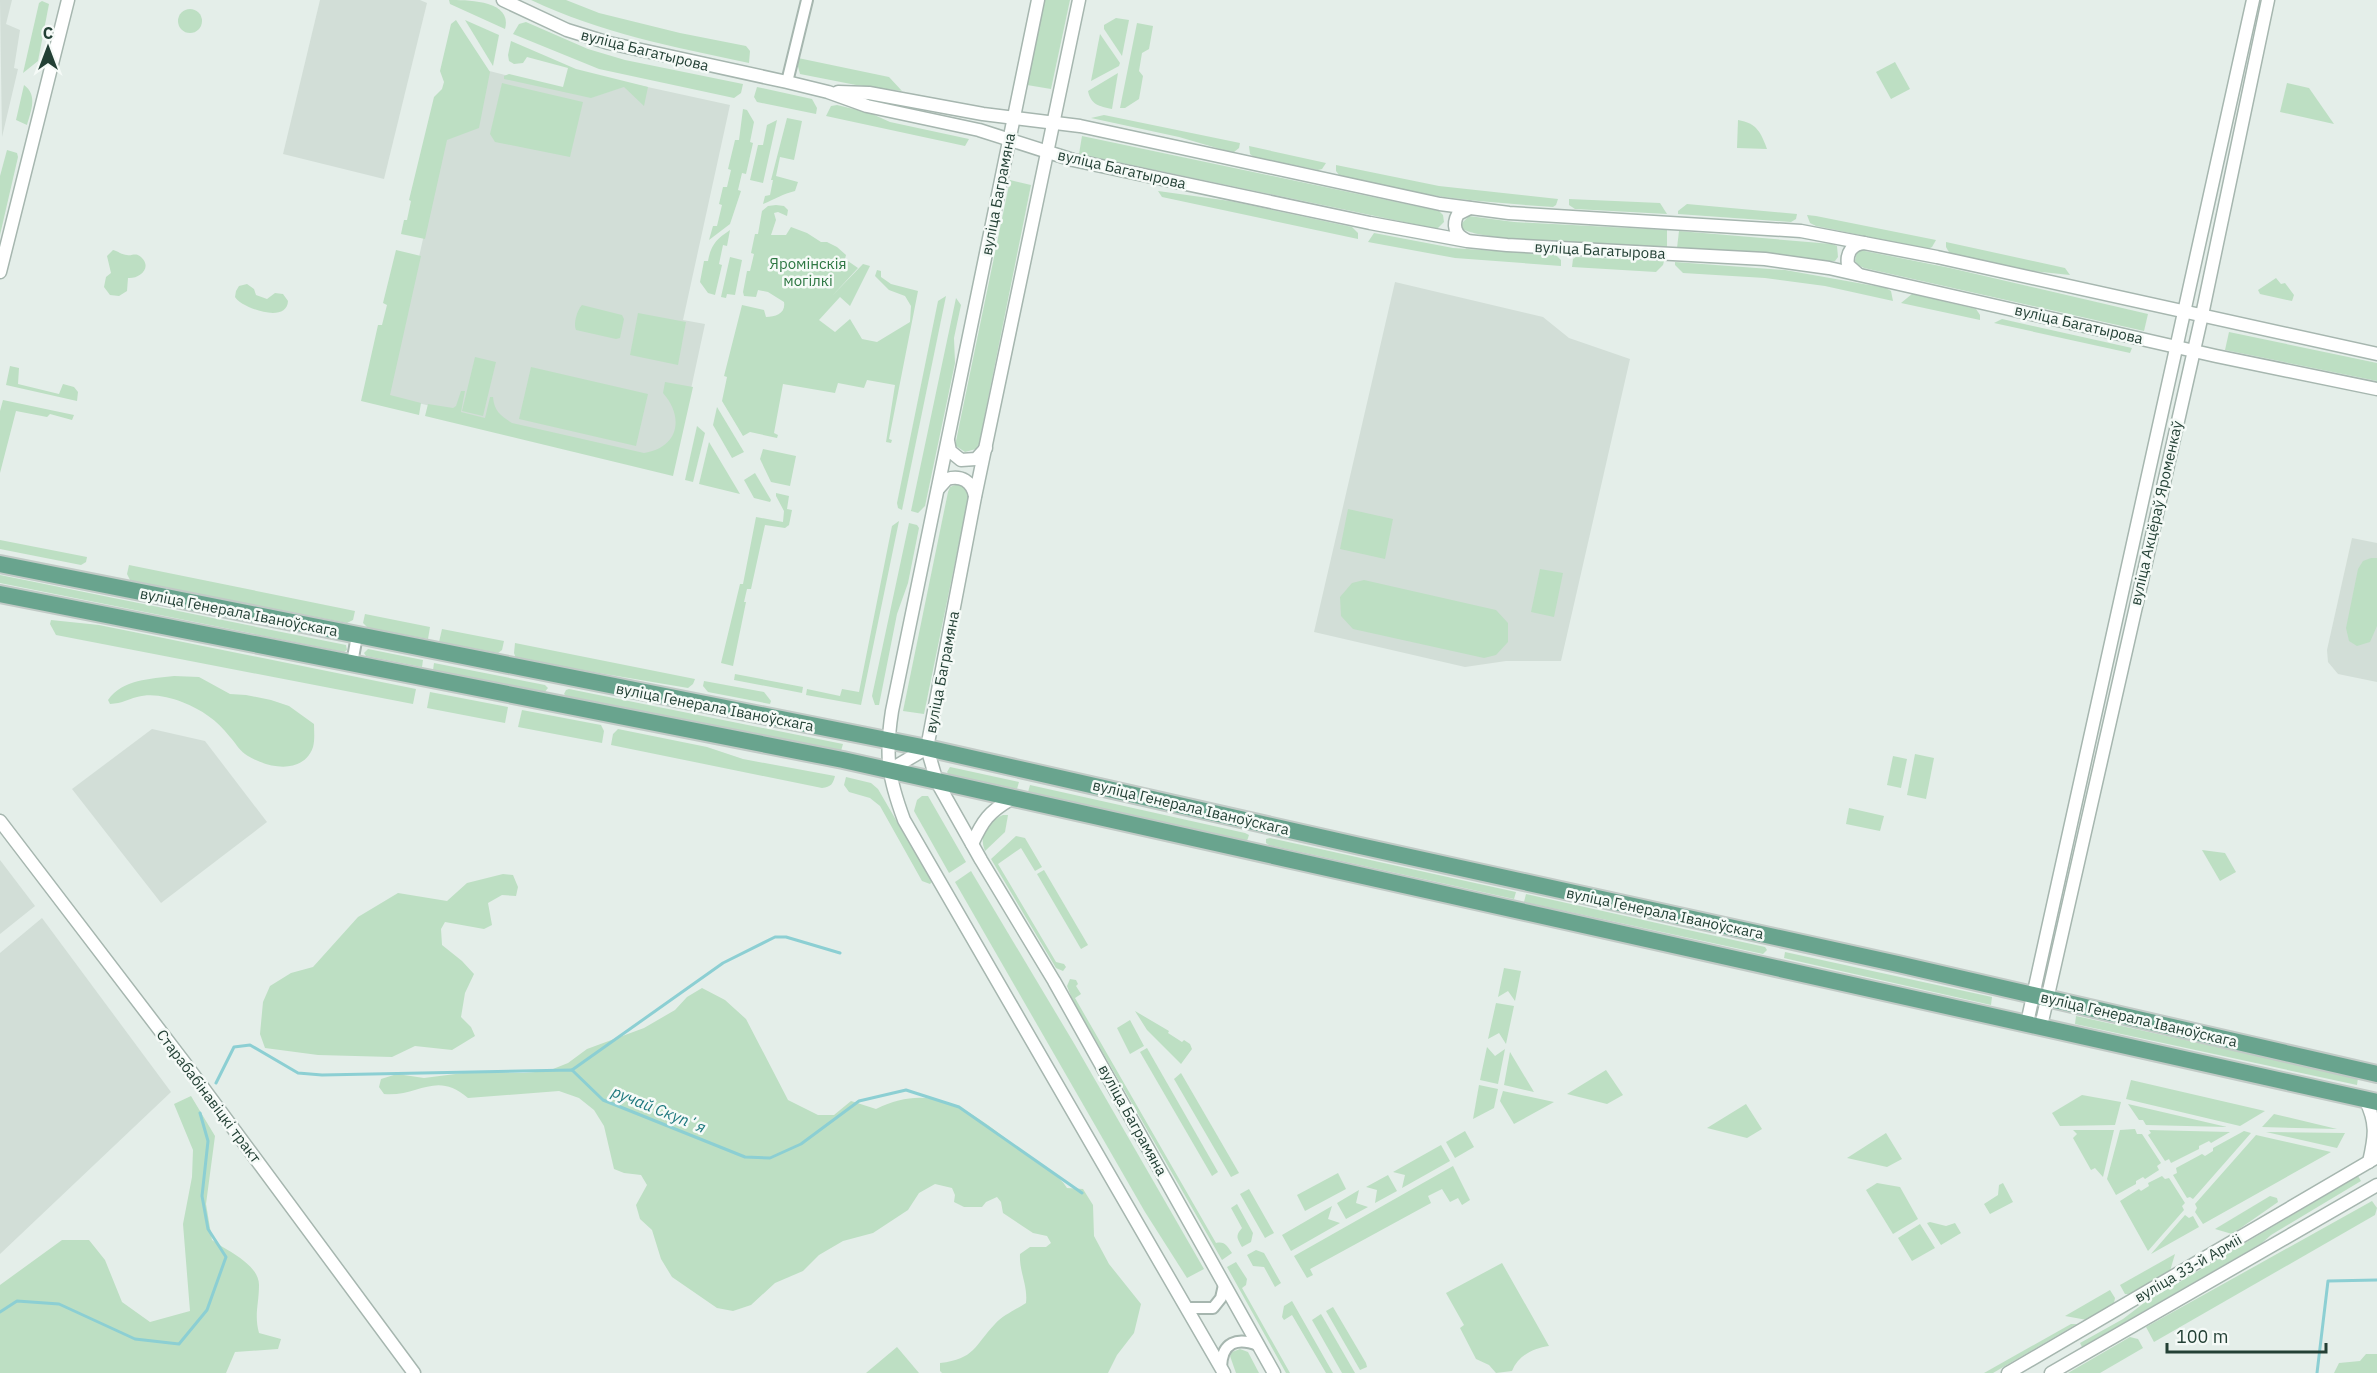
<svg xmlns="http://www.w3.org/2000/svg" width="2377" height="1373" font-family="'IBM Plex Sans',sans-serif">
<rect width="100%" height="100%" fill="#e4eee9"/>
<g fill="#d2ded7">
<path d="M0,0H12L6,24L20,30L14,68L18,69L2,137Z"/>
<path d="M320,0H420L427,3L384,179L283,154Z"/>
<path d="M462,64L587,96L620,81L730,105L683,320L705,324L675,463L388,396Z"/>
<path d="M1395,282L1543,317L1569,338L1630,359L1561,661H1506L1465,667L1314,632Z"/>
<path d="M2352,538L2377,543V682L2338,674L2328,662L2327,650Z"/>
<path d="M152,729L205,741L267,822L161,903L72,789Z"/>
<path d="M0,860L35,906L0,934Z"/>
<path d="M42,918L171,1092L0,1254V953Z"/>
</g>
<g fill="#bddfc3">
<path d="M449,0C467,0 513,0 505,29L450,4Z"/>
<path d="M531,0H566L599,13L680,33L746,46L750,51L749,63C674,47 601,33 531,0Z"/>
<path d="M1045,0H1070L1051,89L1027,85Z"/>
<path d="M42,1L49,4L38,61L23,73L39,3Z"/>
<circle cx="190" cy="21" r="12"/>
<path d="M1116,18L1129,20L1122,56L1104,29V25Z"/>
<path d="M456,20L490,72L479,128L447,140L425,239L401,234L404,220H407L411,201L409,200L434,97L442,89L444,82L440,71L451,24Z"/>
<path d="M465,20L499,35L493,66Z"/>
<path d="M526,22L588,49L625,60L743,84L741,93L734,98L599,69L513,34L519,24Z"/>
<path d="M1137,23L1153,26L1149,49L1142,53L1139,71L1143,76L1139,99L1125,108H1120Z"/>
<path d="M1100,34L1120,63L1119,66L1091,81Z"/>
<path d="M511,41L576,69L648,87L644,106L624,87L591,98L504,79V76L509,74L563,87L568,68L527,57L523,63L514,64L509,61L508,55Z"/>
<path d="M798,58L889,77L902,91L856,85L800,74L797,63Z"/>
<path d="M1895,62L1910,89L1891,99L1876,72Z"/>
<path d="M1118,73L1112,109C1099,106 1091,105 1088,91Z"/>
<path d="M502,83L583,102L570,157L495,142L490,134Z"/>
<path d="M2287,83L2309,88L2334,124L2280,112Z"/>
<path d="M24,85C38,95 31,111 27,125L16,120Z"/>
<path d="M757,87L812,99L817,108L816,114L757,102L754,97Z"/>
<path d="M837,105L870,113L890,122L969,139L965,146L826,116L831,106Z"/>
<path d="M743,109L747,110L754,122L750,142L753,143L746,174L742,173L738,190L741,191L730,224L709,240L713,226H717L722,205L719,204L723,187H727L731,170L728,169L735,140H739Z"/>
<path d="M1104,115L1240,143L1239,148L1234,152L1227,151L1179,137L1091,118Z"/>
<path d="M787,118L802,121L794,160L780,157L776,176L798,182L795,191C783,194 775,199 763,204L765,196L770,195L773,180H771Z"/>
<path d="M777,120L763,183L750,180L758,145H763L767,125Z"/>
<path d="M1738,120C1757,123 1761,133 1767,149L1737,148Z"/>
<path d="M1082,136L1439,211L1443,215L1444,222L1437,229L1079,154Z"/>
<path d="M1249,146L1326,163L1322,169L1318,170L1254,157L1250,154Z"/>
<path d="M7,150L17,153L18,157L0,235V176Z"/>
<path d="M1336,165L1439,186L1558,199L1556,205L1553,207C1482,202 1407,196 1339,175L1336,171Z"/>
<path d="M1010,180L1031,185L979,444L976,449L965,452L956,446V441Z"/>
<path d="M1158,191L1230,201L1352,227L1358,233V239L1162,197Z"/>
<path d="M1569,199L1660,203L1667,214L1575,209L1569,205Z"/>
<path d="M1687,204L1797,214L1796,219L1791,222L1678,214V211Z"/>
<path d="M776,205L784,206L788,210L787,216L778,212L774,213L776,220L771,235H786L791,227L807,233L821,242H827L837,247L846,255L845,259L858,268L832,296L863,264L870,266L850,306L840,297L819,320L835,332L850,319L862,339L877,342L910,322L911,306L905,296L889,290L875,276L877,270L881,271V277L891,284L918,291L889,439L892,440L891,443L886,442L895,385L867,380L864,388L838,383L835,393L783,384L774,433L778,435L777,438L750,432L743,436L722,401L727,377L724,376L742,305L764,310L766,317C776,317 786,313 784,302L768,292L758,290L756,297L744,296L743,292L747,271H750L754,254L751,253L755,234H758L762,211L768,206Z"/>
<path d="M1807,215L1816,216L1936,240L1932,247L1928,249L1816,226L1810,223Z"/>
<path d="M1469,216L1514,222L1667,230V247C1638,246 1473,242 1462,228V223Z"/>
<path d="M730,230L727,246L723,245L719,264L722,265L715,295L708,293L700,282L704,261H708C711,244 717,239 730,230Z"/>
<path d="M1679,231L1832,244L1837,246L1838,257L1835,261H1828L1677,248Z"/>
<path d="M1374,233L1453,248L1556,255L1561,260V266L1455,258L1368,242Z"/>
<path d="M1946,242L2065,268L2070,275L2031,271L1950,254L1946,247Z"/>
<path d="M113,250C118,251 122,255 127,255C133,256 135,252 141,257C153,268 139,279 128,278L127,291L119,296L110,295L104,287L106,277L111,273L107,256Z"/>
<path d="M396,250L421,256L390,395L421,403L419,415L361,401L378,325H382L387,305L383,303Z"/>
<path d="M1860,250L1950,268L2148,314L2144,331L1864,268L1858,265L1855,261L1857,252Z"/>
<path d="M730,257L742,260L735,295L727,294L726,298L721,297Z"/>
<path d="M1576,257L1664,261L1663,265L1656,272L1572,267L1573,259Z"/>
<path d="M1675,262L1785,270L1886,288L1891,291L1893,301L1825,286L1765,278L1683,273L1675,265Z"/>
<path d="M2276,278L2281,284L2285,283L2294,295L2292,301L2260,294L2258,290Z"/>
<path d="M247,284L254,289L256,295L267,299L275,293L283,294L288,301C287,325 240,307 235,297L236,291L239,286Z"/>
<path d="M1912,294L1976,309L1980,315V320L1901,303Z"/>
<path d="M946,296L902,510L898,508L897,503L938,301Z"/>
<path d="M956,298L961,305L954,338L955,363L925,506L918,513L911,511Z"/>
<path d="M582,305L622,315L624,319L620,338L616,339L576,330C573,324 577,310 582,305Z"/>
<path d="M638,313L686,322L678,365L630,355Z"/>
<path d="M2002,319L2132,348L2130,353L1994,323Z"/>
<path d="M2229,332L2377,363V381L2225,350Z"/>
<path d="M475,357L496,362L483,416L462,411Z"/>
<path d="M10,366L19,368L18,384L59,394L63,384L74,387L78,392L77,401L6,385Z"/>
<path d="M531,367L648,394L636,446L519,419Z"/>
<path d="M665,382L693,387L673,476L425,416L428,404L453,408L456,406L461,391H465L461,412L485,418L490,397H493C494,411 501,416 512,423L644,453C678,448 685,418 663,393Z"/>
<path d="M3,400L74,415L72,420L50,414L47,417L16,411L0,473V411Z"/>
<path d="M717,407L744,452L732,458L713,425Z"/>
<path d="M697,426L705,433L693,482L685,480Z"/>
<path d="M709,442L740,494L699,484Z"/>
<path d="M763,449L796,456L790,486L771,482L760,459Z"/>
<path d="M755,473L771,500L770,502L754,498L744,480Z"/>
<path d="M955,485H964L969,492L968,499L924,714L903,711L948,492L950,487Z"/>
<path d="M776,493L789,496L787,509L792,510L789,525L785,528L765,525L751,589H747L744,602H746L733,666L721,663L740,584H743L756,517L783,522L784,511L776,496Z"/>
<path d="M1348,509L1393,519L1385,559L1340,549Z"/>
<path d="M899,521L861,705L806,695L807,689L840,696L842,689L859,692L892,526Z"/>
<path d="M909,523L917,525L919,528L908,583L897,614L879,705H875L872,696Z"/>
<path d="M0,540L87,557L86,562L81,565L0,549Z"/>
<path d="M2371,558H2377V626L2370,642L2357,646L2349,641L2346,628L2358,569L2363,561Z"/>
<path d="M129,565L355,611L353,620L347,623L136,582L130,580L127,574Z"/>
<path d="M1540,569L1563,573L1554,617L1531,612Z"/>
<path d="M0,575L346,645L347,650L344,652L0,583Z"/>
<path d="M1364,580L1496,610L1508,623V642L1496,655L1484,658L1353,629L1341,616L1340,597L1352,583Z"/>
<path d="M365,614L430,627L428,639L368,628L363,623Z"/>
<path d="M51,620L99,625L416,689L413,704L56,635L50,624Z"/>
<path d="M442,629L504,641L502,650L498,653L439,642Z"/>
<path d="M515,643L695,679L693,684L688,688L516,659L514,653Z"/>
<path d="M368,649L423,660L422,667L366,656L364,653Z"/>
<path d="M434,663L545,685L548,688L544,693L433,670Z"/>
<path d="M735,674L803,687L802,693L734,680Z"/>
<path d="M174,676L199,677L230,694L246,695L271,700L289,706L314,724C314,731 315,740 313,747C303,776 265,768 245,754C239,750 235,742 230,737C217,720 202,710 182,702C168,697 152,693 137,697C126,700 123,703 110,704L108,700C123,679 150,679 174,676Z"/>
<path d="M704,681L764,692L771,701L770,704L708,692L703,686Z"/>
<path d="M569,689L843,744L841,751L567,697L564,694L566,690Z"/>
<path d="M430,692L508,707L505,723L427,708Z"/>
<path d="M522,710L601,725L604,731L602,743L518,727Z"/>
<path d="M618,729L707,747L743,759L835,776C833,784 831,787 822,788L611,745L613,734Z"/>
<path d="M1915,754L1934,758L1926,799L1907,795Z"/>
<path d="M1893,756L1907,759L1901,788L1887,785Z"/>
<path d="M950,767L1019,782L1017,789L949,775L947,772Z"/>
<path d="M846,777L871,783L878,789L932,882L930,884L922,881L880,806L870,798L849,792L844,785Z"/>
<path d="M1030,785L1245,833L1249,835L1247,841L1243,840L1028,792Z"/>
<path d="M922,796H928L966,862L949,873L914,811L917,800Z"/>
<path d="M1849,808L1884,816L1880,831L1846,824Z"/>
<path d="M1003,815H1008L1005,832L985,851C978,834 988,822 1003,815Z"/>
<path d="M1016,836L1025,838L1042,867L1035,871L1021,848L998,864L1056,962L1064,964L1066,967L1063,971L1056,968L991,859Z"/>
<path d="M1270,838L1516,892L1514,899L1269,845L1266,843V839Z"/>
<path d="M2202,850L2225,853L2236,872L2220,881Z"/>
<path d="M1044,870L1088,945L1081,949L1037,874Z"/>
<path d="M971,871L1075,1045L1204,1269L1187,1278L1145,1212L955,882Z"/>
<path d="M503,874L513,875L518,887L516,896L502,895L488,903L492,925L484,929L445,922L441,929L442,945L462,961L474,974L465,993L461,1017L471,1027L475,1036L452,1050L415,1046L392,1057L318,1055L265,1048L260,1034L263,1002L270,986L291,973L313,967L358,917L398,893L447,901L467,883Z"/>
<path d="M1526,894L1765,947L1767,950L1763,954L1524,902Z"/>
<path d="M1785,952L1992,997L1991,1005L1788,959L1784,958Z"/>
<path d="M1504,968L1521,971L1515,1001L1508,991L1498,997Z"/>
<path d="M1070,979L1076,980L1078,984L1076,986L1081,994L1075,998L1216,1243C1225,1241 1227,1246 1232,1253L1222,1260L1072,999L1067,986Z"/>
<path d="M702,988L725,1000L746,1019L788,1100L818,1115H834L851,1101L876,1109C939,1077 980,1119 1028,1156C1041,1167 1059,1174 1067,1188L1083,1189L1093,1205L1094,1236L1109,1264L1141,1304L1134,1333L1117,1355L1108,1373H942L940,1371V1363C975,1359 974,1346 995,1324C1003,1315 1017,1309 1026,1303C1028,1285 1019,1272 1020,1254L1030,1247H1046L1051,1243L1047,1236L1033,1233L1003,1213L1001,1202L997,1197L986,1202L982,1207H964L954,1202L955,1195L952,1188L935,1184L919,1193L908,1210L873,1233L843,1241L819,1255L803,1271L775,1283L751,1305L733,1311L717,1308L672,1277L661,1259L652,1230L640,1219L636,1205L647,1185L641,1175L624,1173L614,1169L604,1126L594,1110L579,1098L559,1091L468,1098C436,1070 419,1097 384,1094L379,1087L381,1079L397,1074L424,1078L471,1072L523,1073L548,1071L568,1063L587,1049L644,1028L675,1010L687,997Z"/>
<path d="M1496,1003L1514,1006L1506,1044L1499,1033L1488,1039Z"/>
<path d="M1135,1011L1169,1031L1168,1033L1182,1042L1184,1040L1190,1044L1192,1049L1181,1064L1147,1030Z"/>
<path d="M2076,1016L2358,1078L2357,1085L2075,1024Z"/>
<path d="M1130,1020L1144,1046L1130,1054L1117,1028Z"/>
<path d="M1487,1047L1495,1056L1505,1049L1498,1084L1480,1080Z"/>
<path d="M1147,1048L1218,1172L1212,1176L1140,1052Z"/>
<path d="M1510,1052L1534,1092L1504,1085Z"/>
<path d="M1606,1070L1623,1095L1607,1104L1567,1094Z"/>
<path d="M1181,1073L1239,1173L1231,1177L1174,1079Z"/>
<path d="M2131,1080L2265,1111L2240,1126L2126,1099Z"/>
<path d="M1479,1085L1498,1089L1494,1108L1473,1119Z"/>
<path d="M1503,1091L1554,1102L1514,1124L1500,1101Z"/>
<path d="M2082,1095L2121,1102L2115,1125L2060,1126L2052,1113Z"/>
<path d="M191,1096L215,1136L206,1204L212,1240C227,1251 259,1264 259,1285C259,1304 254,1315 259,1333L281,1339L278,1349L235,1352L226,1373H0V1285L62,1240H89L105,1260L122,1302L150,1322L190,1311L183,1224L192,1177L193,1150L174,1104Z"/>
<path d="M1746,1104L1762,1129L1747,1138L1707,1128Z"/>
<path d="M2128,1104L2227,1127L2146,1125L2143,1120H2139Z"/>
<path d="M2274,1114L2337,1129L2262,1127Z"/>
<path d="M2135,1129L2137,1134H2142L2161,1163L2157,1166L2159,1170L2145,1179L2143,1177L2136,1181V1184L2116,1195L2107,1179L2120,1130Z"/>
<path d="M2073,1130H2114L2103,1177L2095,1168L2091,1170L2073,1138L2077,1134Z"/>
<path d="M2149,1130L2230,1132L2211,1143L2209,1141L2199,1146V1149L2171,1163L2169,1159L2165,1161L2148,1135L2151,1133Z"/>
<path d="M1465,1131L1474,1147L1455,1158L1446,1142Z"/>
<path d="M2244,1131L2251,1133L2193,1199L2190,1197L2187,1198L2173,1175L2177,1173L2176,1168L2202,1154L2205,1156L2213,1151V1148Z"/>
<path d="M2266,1132L2345,1133L2337,1148Z"/>
<path d="M1886,1133L1902,1159L1887,1167L1847,1158Z"/>
<path d="M2256,1135L2331,1152L2203,1224L2195,1212L2197,1208L2195,1204Z"/>
<path d="M1441,1145L1450,1161L1402,1188L1405,1175L1393,1172Z"/>
<path d="M1453,1166L1470,1200L1462,1205L1458,1198L1450,1202L1442,1189L1428,1196L1431,1203L1310,1269L1313,1275L1307,1278L1294,1256Z"/>
<path d="M1338,1173L1346,1189L1305,1211L1297,1195Z"/>
<path d="M1388,1175L1397,1191L1375,1203L1377,1190L1366,1187Z"/>
<path d="M2162,1176L2165,1179L2169,1178L2185,1203L2182,1206L2184,1210L2148,1251L2120,1201L2139,1189L2141,1191L2149,1186L2148,1183Z"/>
<path d="M2358,1176L2361,1181L2271,1235L2262,1243L2082,1347L2080,1343L2123,1319L2144,1303Z"/>
<path d="M1877,1183L1900,1187L1918,1219L1893,1234L1866,1190Z"/>
<path d="M2003,1183L2013,1202L1990,1214L1984,1204L1998,1195L1999,1185Z"/>
<path d="M1249,1189L1274,1233L1265,1238L1240,1194Z"/>
<path d="M1359,1190L1356,1203L1368,1207L1346,1219L1337,1203Z"/>
<path d="M2270,1196L2277,1198L2278,1202L2232,1234L2215,1229Z"/>
<path d="M2372,1201L2377,1208L2375,1215L2154,1342L2146,1327Z"/>
<path d="M1237,1204L1253,1233L1251,1242L1242,1247C1237,1238 1235,1236 1242,1228L1231,1208Z"/>
<path d="M1332,1206L1328,1219L1340,1223L1291,1251L1282,1235Z"/>
<path d="M2185,1215L2189,1218L2193,1216L2199,1227L2151,1254Z"/>
<path d="M1930,1222L1946,1226L1955,1223L1961,1233L1941,1245L1927,1223Z"/>
<path d="M1920,1224L1935,1248L1912,1261L1898,1238Z"/>
<path d="M1256,1250L1264,1253L1281,1283L1275,1287L1264,1267L1253,1266L1247,1255Z"/>
<path d="M2175,1254L2170,1271L2132,1294H2125L2120,1285Z"/>
<path d="M1236,1262L1247,1279L1246,1285L1242,1288L1290,1373H1286L1227,1267Z"/>
<path d="M1502,1263L1549,1346C1533,1348 1518,1356 1512,1371L1496,1373L1489,1365L1476,1359L1460,1328L1464,1325L1446,1293Z"/>
<path d="M2110,1290L2115,1298L2114,1303L2087,1320L2065,1316Z"/>
<path d="M1292,1301L1333,1373H1326L1292,1315L1284,1320L1282,1317L1284,1306Z"/>
<path d="M1333,1307L1366,1363L1367,1367L1360,1370L1326,1311Z"/>
<path d="M1321,1314L1355,1373H1342L1312,1320Z"/>
<path d="M2071,1324H2077L1993,1373H1984Z"/>
<path d="M2130,1337L2138,1339L2143,1348L2100,1373H2068Z"/>
<path d="M897,1347L919,1373H866Z"/>
<path d="M1240,1349L1248,1352L1259,1373H1236L1230,1356L1232,1352Z"/>
<path d="M2366,1354H2377V1373H2334L2339,1363L2360,1361Z"/>
</g>
<g fill="none" stroke-linecap="round" stroke-linejoin="round">
<g stroke="#8ccfd3" stroke-width="3">
<path d="M572,1070L723,963L775,937H786L840,953"/>
<path d="M216,1083L234,1047L250,1045L298,1073L322,1075L572,1070L603,1100L745,1157L770,1158L801,1144L859,1101L906,1090L959,1107L1082,1193"/>
<path d="M0,1312L17,1301L59,1304L135,1339L179,1344L207,1310L226,1257L208,1229L202,1196L208,1141L200,1113"/>
<path d="M2317,1373L2328,1281L2377,1280"/>
</g>
<defs>
<g id="minor">
<path d="M787,82L807,0"/>
<path d="M352,663L357,636"/>
<path d="M1187,1308H1213L1221,1298L1224,1285"/>
<path d="M1221,1367C1222,1342 1237,1337 1258,1345"/>
</g>
<g id="tertiary">
<path d="M503,0L567,30L609,43L787,82L828,92L867,106L979,130L1073,160L1370,223L1467,241L1507,245L1765,259L1829,268L2216,356L2377,389"/>
<path d="M1038,0L892,711C885,756 888,777 904,820L1224,1373"/>
<path d="M1079,0L975,497L927,748L937,782L981,860L1054,981L1274,1373"/>
<path d="M838,92L869,93L983,114L1080,126L1440,204L1509,213L1801,231L1937,257L2377,354"/>
<path d="M1466,240C1455,235 1452,225 1458,214L1470,208"/>
<path d="M0,272L68,0"/>
<path d="M1858,274L1848,265C1846,253 1852,244 1864,243"/>
<path d="M948,441L950,451L961,460L976,459L986,448"/>
<path d="M938,489L947,479C961,475 972,481 975,496"/>
<path d="M888,771L927,748"/>
<path d="M0,821L184,1062L414,1373"/>
<path d="M972,844C983,820 989,812 1011,799"/>
<path d="M2027,1023L2253,0"/>
<path d="M2041,1026L2202,315L2268,0"/>
<path d="M2365,1099C2377,1123 2375,1136 2369,1162"/>
<path d="M2008,1373L2377,1157"/>
<path d="M2051,1373L2377,1185"/>
</g>
<g id="primary">
<path d="M0,564L927,748L1360,846L1898,964L2377,1074"/>
<path d="M0,594L843,760L2377,1102"/>
</g>
</defs>
<use href="#minor" stroke="#a6b6af" stroke-width="14"/>
<use href="#tertiary" stroke="#a6b6af" stroke-width="15"/>
<use href="#primary" stroke="#c1cac6" stroke-width="20"/>
<use href="#minor" stroke="#fff" stroke-width="10"/>
<use href="#tertiary" stroke="#fff" stroke-width="12"/>
<use href="#primary" stroke="#69a48e" stroke-width="16"/>
</g>
<g text-anchor="middle" dominant-baseline="central" stroke-width="5" stroke-linejoin="round" paint-order="stroke">
<g font-size="15" fill="#234035" stroke="#f5faf7">
<text transform="translate(645 50) rotate(14)">вуліца Багатырова</text>
<text transform="translate(1122 169) rotate(13)">вуліца Багатырова</text>
<text transform="translate(998 194) rotate(-79)">вуліца Баграмяна</text>
<text transform="translate(1600 250) rotate(3)">вуліца Багатырова</text>
<text transform="translate(2079 324) rotate(13)">вуліца Багатырова</text>
<text transform="translate(2156 513) rotate(-77)">вуліца Акцёраў Яроменкаў</text>
<text transform="translate(239 612) rotate(11)">вуліца Генерала Іваноўскага</text>
<text transform="translate(942 672) rotate(-79)">вуліца Баграмяна</text>
<text transform="translate(715 707) rotate(11)">вуліца Генерала Іваноўскага</text>
<text transform="translate(1191 807) rotate(13)">вуліца Генерала Іваноўскага</text>
<text transform="translate(1665 913) rotate(12)">вуліца Генерала Іваноўскага</text>
<text transform="translate(2139 1019) rotate(13)">вуліца Генерала Іваноўскага</text>
<text transform="translate(209 1096) rotate(53)">Старабабінавіцкі тракт</text>
<text transform="translate(1133 1120) rotate(61)">вуліца Баграмяна</text>
<text transform="translate(2188 1268) rotate(-30)">вуліца 33-й Арміі</text>
</g>
<g font-size="15" fill="#2d7742" stroke="#f5faf7">
<text x="808" y="263">Яромінскія<tspan x="808" dy="17">могілкі</tspan></text>
</g>
<g font-size="16" font-style="italic" fill="#1c777d" stroke="#f5faf7">
<text transform="translate(659 1109) rotate(22)">ручай Скупʼя</text>
</g>
</g>
<g transform="translate(48 48)" stroke="#f5faf7" stroke-width="4.5" paint-order="stroke">
<path d="M0-4.5L10 22L0 15L-10 22Z" fill="#234035"/>
<text y="-9" font-size="16" font-weight="bold" text-anchor="middle" fill="#234035">С</text>
</g>
<path d="M2167 1343v9h159v-9" fill="none" stroke="#234035" stroke-width="3"/>
<text x="2176" y="1343" font-size="18" fill="#234035" stroke="#f5faf7" stroke-width="4.5" paint-order="stroke">100 m</text>
</svg>
